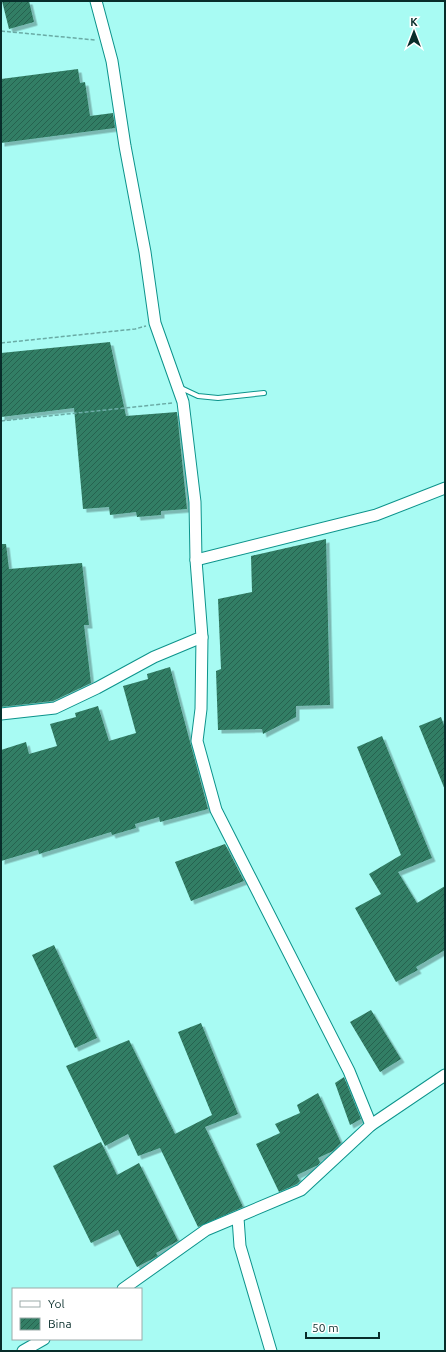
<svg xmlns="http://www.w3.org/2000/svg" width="446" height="1352" font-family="Ubuntu,sans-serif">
<defs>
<pattern id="building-hatch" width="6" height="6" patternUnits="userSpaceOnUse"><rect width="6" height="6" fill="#337e65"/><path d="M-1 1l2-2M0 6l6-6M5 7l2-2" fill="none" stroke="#27624f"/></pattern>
<filter id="shadow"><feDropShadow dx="3.5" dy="3.5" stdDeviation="0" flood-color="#0004"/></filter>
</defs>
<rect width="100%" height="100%" fill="#a8fbf3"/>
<g fill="url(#building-hatch)" filter="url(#shadow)">
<path d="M2,1H29L34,22L9,29Z"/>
<path d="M78,69L80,83L85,82L90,116L113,113L115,128L1,143V79Z"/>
<path d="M110,342L126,416L177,412L187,509L161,511V515L137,517L136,512L110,515L109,507L83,509L74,408L1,417V353Z"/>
<path d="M326,539L330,705L296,706V717L263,734L262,729L218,730L216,671L221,669L218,599L252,592L251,556Z"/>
<path d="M1,544H6L9,569L82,563L89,625H84L91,683L53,701L1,707Z"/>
<path d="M170,667L208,809L160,822L159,817L135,824L136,828L112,835L111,832L39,854L38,850L1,861V750L26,742L29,754L57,746L50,724L76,717L75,713L98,706L109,741L136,733L123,686L148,679L147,674Z"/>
<path d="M441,717L445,728V790L419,726Z"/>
<path d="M382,736L432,858L398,872L417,903L445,886V950L416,967L418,970L396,982L355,908L381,894L369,874L401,855L357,747Z"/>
<path d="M225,844L244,881L191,901L175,862Z"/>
<path d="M54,945L97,1038L75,1048L32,955Z"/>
<path d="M371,1010L401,1059L380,1072L350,1022Z"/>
<path d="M201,1023L238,1114L205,1127L243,1207L198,1227L160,1148L138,1156L128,1134L105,1146L66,1066L129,1040L175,1134L212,1115L178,1032Z"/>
<path d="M344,1077L361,1119L350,1125L335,1083Z"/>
<path d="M318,1093L341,1143L333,1151L318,1158L320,1162L318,1165L297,1175L300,1181L297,1184L279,1192L256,1144L280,1133L275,1124L300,1113L297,1105Z"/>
<path d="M101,1142L117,1175L139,1163L178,1241L156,1253L158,1256L137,1267L118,1230L91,1243L53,1166Z"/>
</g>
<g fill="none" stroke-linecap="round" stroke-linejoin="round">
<defs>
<path id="lane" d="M181,388L198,396L218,398L264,393"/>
<g id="secondary">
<path d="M196,560L376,515L445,488"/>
<path d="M202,637L201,709L197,741L216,810L349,1071L371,1125"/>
<path d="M1,714L55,708L97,688L154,657L202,637L196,560L195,502L183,402L155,323L145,252L125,146L112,61L96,1"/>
<path d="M238,1218L240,1246L271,1351"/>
<path d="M123,1289L206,1230L301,1190L371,1125L445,1075"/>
<path d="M23,1351L44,1339"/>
</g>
</defs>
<use href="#lane" stroke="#0c938b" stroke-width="6"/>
<use href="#secondary" stroke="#0c938b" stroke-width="13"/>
<g stroke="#6aaba5" stroke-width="1.5" stroke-dasharray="4 2" stroke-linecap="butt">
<path d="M1,31L95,40"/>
<path d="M1,343L135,329L146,326"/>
<path d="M1,421L172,403"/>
</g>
<use href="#lane" stroke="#fff" stroke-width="4"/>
<use href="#secondary" stroke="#fff" stroke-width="11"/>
</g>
<rect width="446" height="1352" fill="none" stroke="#082d2a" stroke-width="4"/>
<rect x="12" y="1288" width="130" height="52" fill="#ffffff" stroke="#9cabaa"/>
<rect x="20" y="1301" width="20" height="6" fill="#ffffff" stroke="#9cabaa"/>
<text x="48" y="1308" font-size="12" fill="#082d2a">Yol</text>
<rect x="20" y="1318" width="20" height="12" fill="url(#building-hatch)" stroke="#9cabaa"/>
<text x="48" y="1328" font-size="12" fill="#082d2a">Bina</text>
<g transform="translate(414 32)" stroke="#ffffff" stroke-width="3" paint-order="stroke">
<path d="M0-3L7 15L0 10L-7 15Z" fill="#082d2a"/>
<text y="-6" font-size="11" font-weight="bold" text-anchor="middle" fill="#082d2a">K</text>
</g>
<path d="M306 1332v6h73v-6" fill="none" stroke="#082d2a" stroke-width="2"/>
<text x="312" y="1332" font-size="12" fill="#082d2a" stroke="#ffffff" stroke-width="3" paint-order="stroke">50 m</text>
</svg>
